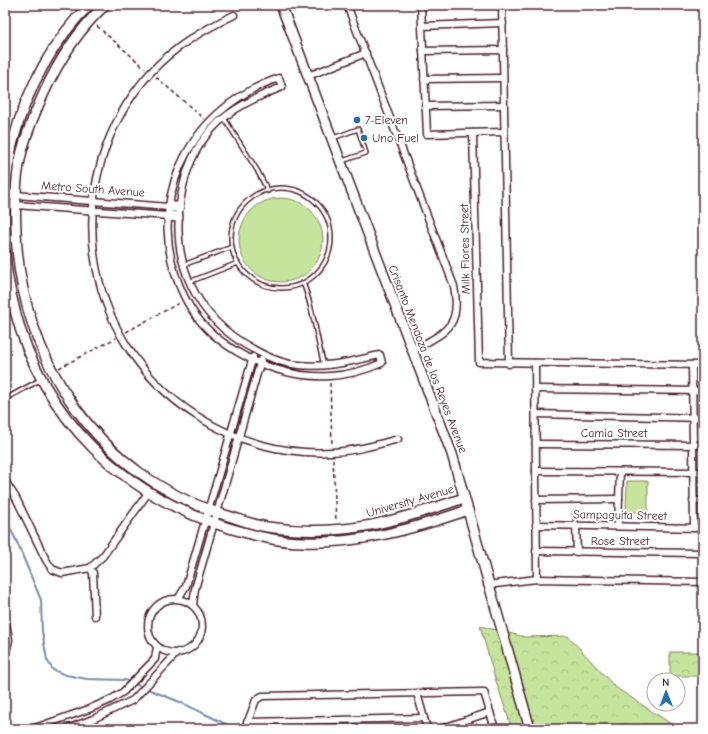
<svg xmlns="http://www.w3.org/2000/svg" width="708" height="734" font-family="'Comic Neue',sans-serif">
<defs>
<pattern id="forest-crowns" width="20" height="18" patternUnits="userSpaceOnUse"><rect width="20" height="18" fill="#c5e49c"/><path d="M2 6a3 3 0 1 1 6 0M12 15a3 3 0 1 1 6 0" fill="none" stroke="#abc387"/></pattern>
</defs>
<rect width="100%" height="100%" fill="#fff"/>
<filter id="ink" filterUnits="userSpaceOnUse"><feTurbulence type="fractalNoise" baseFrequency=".025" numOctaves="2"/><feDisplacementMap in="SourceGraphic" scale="8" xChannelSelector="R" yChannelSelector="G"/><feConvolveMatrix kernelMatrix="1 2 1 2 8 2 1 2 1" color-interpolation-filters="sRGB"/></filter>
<g filter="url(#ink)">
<g fill="url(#forest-crowns)" stroke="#888264">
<path d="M480,626L525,637L568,636L615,687L679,729H512L494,675Z"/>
<rect x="670" y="652" width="33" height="24"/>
</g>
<g fill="#c5e49c" stroke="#888264">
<circle cx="281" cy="240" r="42"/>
<path d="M627,481H648V512H626Z"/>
</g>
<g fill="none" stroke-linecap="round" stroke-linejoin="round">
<path stroke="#798ca7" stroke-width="2" d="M5,518L16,540L41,600L42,631L47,660L53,670L66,675L87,679L125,680L180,702L236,729"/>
<defs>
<g id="lane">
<path d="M224,118L257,170L268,191"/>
<path d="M333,138L358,129L366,153L342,161"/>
<circle cx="281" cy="238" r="50"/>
<path d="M183,265L232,247"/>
<path d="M189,282L238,263"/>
<path d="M303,283C314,309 316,338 324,365"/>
<path d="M5,399L40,380"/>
<path d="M575,513L576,526"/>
</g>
<g id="street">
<path d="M347,5L454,286C462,329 444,332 412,351"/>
<path d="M421,5L427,134L504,132"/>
<path d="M502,5L509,364"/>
<path d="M234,15C203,30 174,47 150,73C57,178 79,341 197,416C237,442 285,455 332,452C355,451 376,445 398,439"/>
<path d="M422,26L503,23"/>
<path d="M423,51L503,50"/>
<path d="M308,76L366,53"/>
<path d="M279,78L282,87C257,97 231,108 212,129C195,147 185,172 181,197C170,261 195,318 253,349C267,357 283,364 299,365C328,368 352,361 380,355L382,363C366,370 348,375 330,376C275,379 210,348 185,298C140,208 186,109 279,78Z"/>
<path d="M424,79L503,78"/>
<path d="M425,106L504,105"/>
<path d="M473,133L479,362L703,365"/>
<path d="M5,135L14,138"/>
<path d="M16,195L169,207"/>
<path d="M15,205L168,216"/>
<path d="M535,363L537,579"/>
<path d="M692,365L694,528"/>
<path d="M535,389L703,391"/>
<path d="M536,414L703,418"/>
<path d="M536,444L703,445"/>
<path d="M536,471L703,472"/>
<path d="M5,481L16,498L46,560L52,569L62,573L90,568L103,556L148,493"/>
<path d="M536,500L619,499"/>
<path d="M693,501H703"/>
<path d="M536,525L703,528"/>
<path d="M576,526L577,552"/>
<path d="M618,526L620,472"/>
<path d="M536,551L703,553"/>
<path d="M90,568L93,573L95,616"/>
<path d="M487,585L537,579L703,582"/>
<circle cx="175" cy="626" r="27"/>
<path d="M178,599L186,586L253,357"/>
<path d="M193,605L195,589L261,360"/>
<path d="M5,617L9,640L5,656"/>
<path d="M417,693L427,729"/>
<path d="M247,722L424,718"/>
<path d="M32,729L89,709L110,700L123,692L155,659L157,646"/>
<path d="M67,729L93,719L133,700L178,652"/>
<path d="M245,729L256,700L262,696L484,692L495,729"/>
<path d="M440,729L490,712"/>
</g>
<g id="secondary">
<path d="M105,5C78,30 58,62 43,95C33,117 23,141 19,165C15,187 15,209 16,231C20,360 99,477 225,515C239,519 253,525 267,527C343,538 394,522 464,498"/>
<path d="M281,5L452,454L530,729"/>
<path d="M5,187C8,171 9,154 14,138C26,91 54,39 89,5"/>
<path d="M5,194L16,195"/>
<path d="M169,207H179"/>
<path d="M168,216L178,217"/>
<path d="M5,252C6,272 10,291 15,311C43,419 124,496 229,528C253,535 277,542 303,542C361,544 413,529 468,510"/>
</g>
</defs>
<use href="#lane" stroke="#4a1f2b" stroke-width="6"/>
<use href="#street" stroke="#4a1f2b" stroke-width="9"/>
<use href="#secondary" stroke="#4a1f2b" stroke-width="12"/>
<g stroke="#4a1f2b" stroke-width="1.5" stroke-dasharray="4 3" stroke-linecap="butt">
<path d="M97,26L145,68"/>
<path d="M156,77L204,119"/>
<path d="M126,332L181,302"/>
<path d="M59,368L116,338"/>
<path d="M330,383L332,445"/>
<path d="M333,459L336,521"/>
</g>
<use href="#lane" stroke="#fff" stroke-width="3"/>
<use href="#street" stroke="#fff" stroke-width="6"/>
<use href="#secondary" stroke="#fff" stroke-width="9"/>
</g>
</g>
<g fill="#1f6fb2" stroke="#fff" stroke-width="1.5">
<circle cx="357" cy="120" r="4"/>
<circle cx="364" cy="138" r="4"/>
</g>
<g text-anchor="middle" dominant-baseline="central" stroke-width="4" stroke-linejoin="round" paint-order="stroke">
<g font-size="12" fill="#4a1f2b" stroke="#fff" text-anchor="start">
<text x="365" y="120">7-Eleven</text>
<text x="372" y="138">Uno Fuel</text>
</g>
<g font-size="12" fill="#4a1f2b" stroke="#fff">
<text transform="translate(93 189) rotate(4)">Metro South Avenue</text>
<text transform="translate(465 249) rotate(-91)">Milk Flores Street</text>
<text transform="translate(428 359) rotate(69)">Crisanto Mendoza de los Reyes Avenue</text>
<text x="614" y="433">Camia Street</text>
<text transform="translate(410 501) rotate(-16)">University Avenue</text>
<text transform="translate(620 515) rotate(1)">Sampaguita Street</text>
<text x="620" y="541">Rose Street</text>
</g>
</g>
<rect width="708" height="734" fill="none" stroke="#fff" stroke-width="20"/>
<rect x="10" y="10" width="688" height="714" fill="none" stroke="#4a1f2b" stroke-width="1.5" filter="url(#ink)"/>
<g transform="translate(666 692) rotate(359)"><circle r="19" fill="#ffffff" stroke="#b7a5aa"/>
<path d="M0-3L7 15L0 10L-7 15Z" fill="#1f6fb2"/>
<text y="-6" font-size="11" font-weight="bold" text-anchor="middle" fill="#4a1f2b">N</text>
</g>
</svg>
